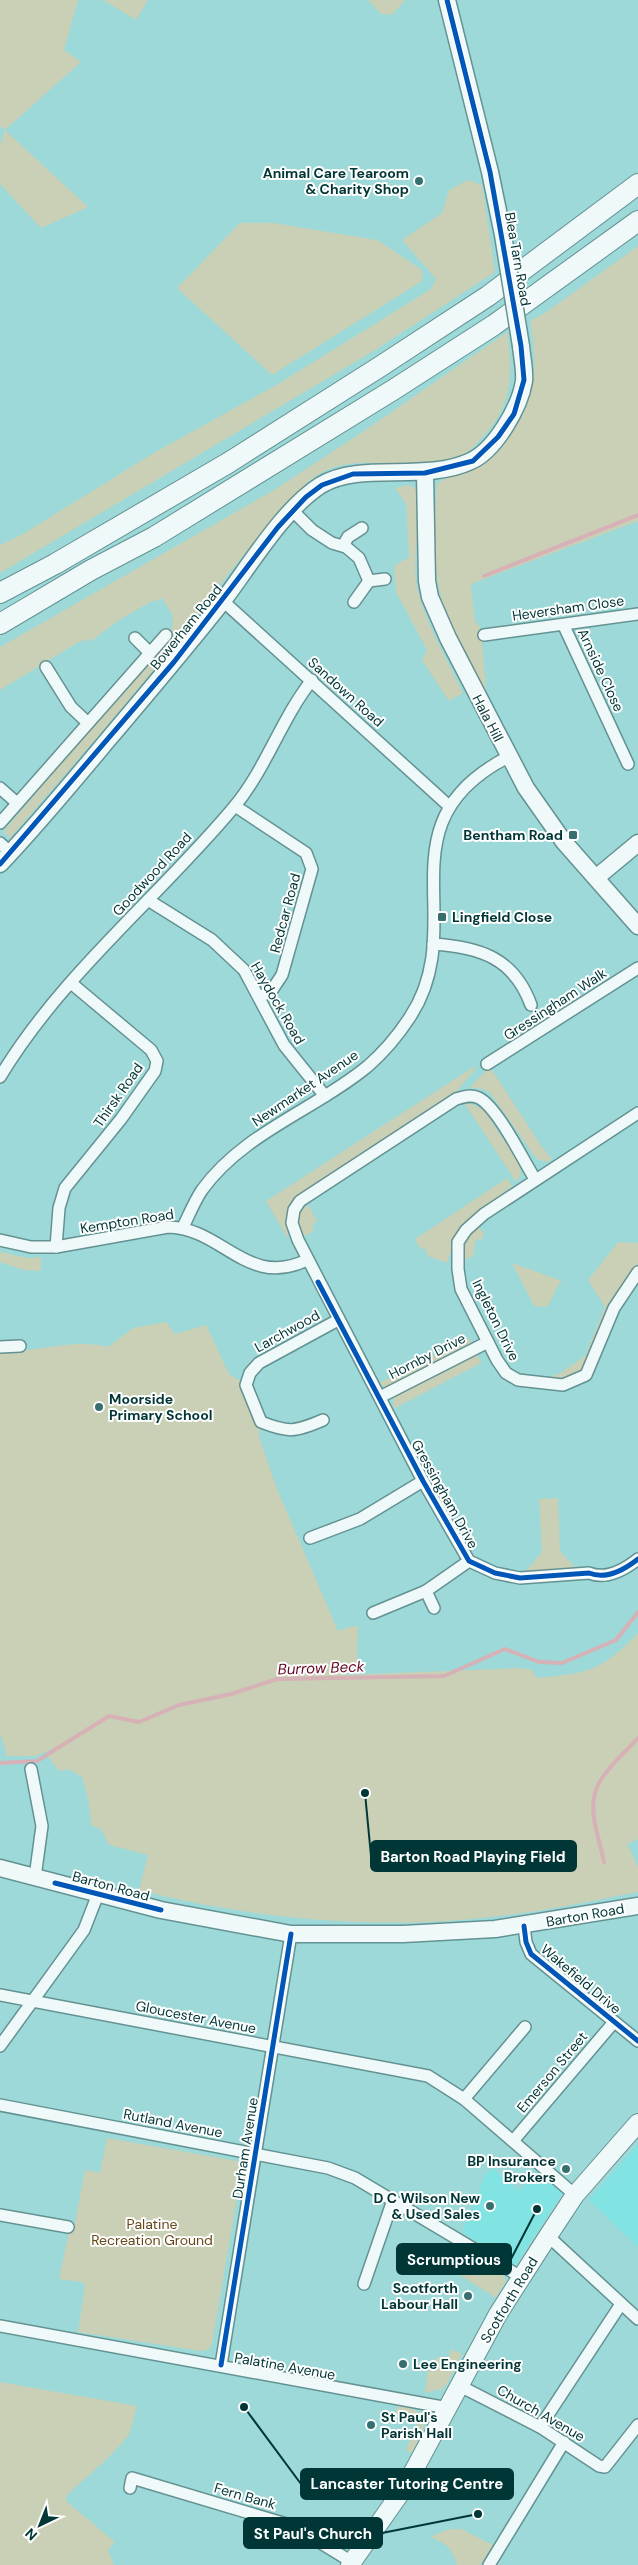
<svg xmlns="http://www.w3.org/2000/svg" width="638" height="2565" font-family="'DM Sans',sans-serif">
<rect width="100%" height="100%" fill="#9cd9d8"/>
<g fill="#81e4e2">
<path d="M638,2144V2247L589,2200Z"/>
<path d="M493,2168L517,2190H520L538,2170L563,2192L515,2266H512L462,2232L487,2171L489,2173Z"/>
</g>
<g fill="#c9d0b6">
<path d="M0,0H78L64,50L81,62L5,130L88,207L41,228L0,184V145L5,130L0,126Z"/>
<path d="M103,0H148L136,20Z"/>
<path d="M368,0H405L392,15L381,14Z"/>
<path d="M468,180L482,185L495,272L372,352L0,573V545L23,534L152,454L278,384L431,289L436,279L402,240L442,213L449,190Z"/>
<path d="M240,223H274L377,240L422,270V281L272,375L177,288Z"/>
<path d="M638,246V521L471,584L475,621L481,629L487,702L442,605C442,595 438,588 437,578C433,548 435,515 437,484C450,474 464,472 478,464C486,460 492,451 498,445C534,410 540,370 530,321L545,313Z"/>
<path d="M507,332C513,370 513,403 486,433C480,439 474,448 467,452C419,483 357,443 312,479C302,486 294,498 285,507C245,549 211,598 174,644C122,710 65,774 10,838L4,832L6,828L38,791L37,788L171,634L173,616L162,598L154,602L152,601L119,620L90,642L88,639L77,643L0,690V647L274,490L364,431Z"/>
<path d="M410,485L417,490C423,522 411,555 417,587C424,621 448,661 463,693L449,701L422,660L427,650L396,592L394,566L409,557L406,504L395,488Z"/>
<path d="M475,1066L476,1068L453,1096L304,1191C292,1205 283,1217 289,1236L287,1237L266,1201Z"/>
<path d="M490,1067L542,1147L552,1159L549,1162L539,1160L535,1157L491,1094L486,1090L470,1087Z"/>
<path d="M469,1103L484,1110L519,1163L521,1174L516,1182L465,1104Z"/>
<path d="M507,1178L512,1186L466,1221L457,1233L447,1263L428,1256L424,1247L420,1249L415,1239Z"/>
<path d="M308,1205L317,1221L312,1225L314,1230L302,1238L297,1215Z"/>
<path d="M478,1226L484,1234L481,1240L476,1239L473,1256L461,1262C462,1245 465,1238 478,1226Z"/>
<path d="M618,1242L638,1243V1263L615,1296L582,1372L567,1380H552L551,1376L559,1374L585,1356L605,1307L588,1280Z"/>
<path d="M0,1252L28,1258L41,1257V1271L24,1270L0,1262Z"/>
<path d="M512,1263L562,1281C554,1288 554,1299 546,1307L534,1306Z"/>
<path d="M166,1322L175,1334L206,1325L229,1374L248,1386L260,1419L259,1436L277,1489L338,1631L352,1626L358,1627L357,1666L342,1667L343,1675L520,1668L532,1670L537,1678C589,1673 600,1672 638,1633V1839L627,1844L638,1867V1892C600,1899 561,1908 522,1913C394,1932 264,1922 139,1890L148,1855L109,1845L101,1829L92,1826L87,1794L82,1777L68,1769L59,1771L47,1755L60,1746L35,1756H7L0,1733V1353C34,1352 76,1338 108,1347L133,1328Z"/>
<path d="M469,1338L472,1344L386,1388L379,1383Z"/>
<path d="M477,1354L481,1363L393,1409L394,1397L471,1355Z"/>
<path d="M558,1498L560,1551L581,1574L520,1578L542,1552L539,1499Z"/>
<path d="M107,2138L243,2162L212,2344L208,2350L201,2351L78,2332L85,2286L82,2282L59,2279L69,2232L73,2233L85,2170L100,2173Z"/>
<path d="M458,2245L503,2275L506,2281L496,2298L446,2266Z"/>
<path d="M451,2349L462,2354L447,2384L440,2391L439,2389L425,2393L428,2370L433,2371L436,2357L448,2360Z"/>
<path d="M0,2382L137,2406L129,2435L108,2458L67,2495L66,2501L115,2542L108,2550L114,2565H0Z"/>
<path d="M398,2406C436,2411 425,2427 412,2453L406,2450L418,2423L410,2416L403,2417L395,2414Z"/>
<path d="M449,2529H461L493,2545L480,2565H457C452,2548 446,2543 430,2537Z"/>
</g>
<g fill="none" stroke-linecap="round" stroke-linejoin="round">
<g stroke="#d6b1b6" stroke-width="4">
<path d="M484,576L638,515"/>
<path d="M0,1763L37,1761L109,1716L139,1722L179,1705L231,1694L277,1679L444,1676L505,1649L539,1662L562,1663L616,1640L638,1612"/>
<path d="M604,1862C600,1841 589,1815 595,1793C599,1775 626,1751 638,1738"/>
</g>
<defs>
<g id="street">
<path d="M293,511L312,530L332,543L346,547L359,558L369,581"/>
<path d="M343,546L348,537L362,528"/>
<path d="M223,601L449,806"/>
<path d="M354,602L369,581L385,579"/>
<path d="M564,626L628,764"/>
<path d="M484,635L638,614"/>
<path d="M135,638L150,653"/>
<path d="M46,667L71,707L88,723"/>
<path d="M0,788L17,803"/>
<path d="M235,806L306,853L312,869L282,975L272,990L260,997"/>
<path d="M0,823L166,635"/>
<path d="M0,843L11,853"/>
<path d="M148,900L212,940L244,970L284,1045L325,1096"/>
<path d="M433,944C480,947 514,958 531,1005"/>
<path d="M487,1064L638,968"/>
<path d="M0,1077C62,974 158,898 234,807C266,769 281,719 312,680"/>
<path d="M638,1113L484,1214L466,1230L458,1242V1269L461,1289L497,1360L506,1373L518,1380L563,1385L586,1375L614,1308L638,1272"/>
<path d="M535,1179C523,1160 498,1108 479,1098C471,1094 463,1097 456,1099L300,1201L294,1210L292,1223L298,1240L423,1481L469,1561L495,1573L520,1578L589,1573C606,1580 624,1570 638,1559"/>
<path d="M183,1227C189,1215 194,1202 202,1190C244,1132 315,1110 368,1066C384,1052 399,1034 410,1017C472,923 378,824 508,757"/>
<path d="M0,1240L31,1247H56L168,1227C223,1228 247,1289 307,1260"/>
<path d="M56,1247L59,1208L65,1188L121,1119L155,1071L157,1061L151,1050L71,983"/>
<path d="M0,1347L20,1346"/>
<path d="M380,1397L488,1342"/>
<path d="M323,1420C295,1432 289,1433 261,1422L246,1385L250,1373L259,1363L338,1320"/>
<path d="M310,1538L360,1519L423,1481"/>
<path d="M426,1591L434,1608"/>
<path d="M373,1613L426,1591L469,1561"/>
<path d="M31,1769L42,1826L35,1877"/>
<path d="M524,1926L526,1942L531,1954L638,2041"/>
<path d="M0,1995L428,2076L464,2099L575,2195"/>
<path d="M0,2046L84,1930L98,1894"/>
<path d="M464,2099L525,2027"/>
<path d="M0,2105L328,2168L355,2178L521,2277"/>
<path d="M513,2141L614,2022"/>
<path d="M0,2215L68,2227"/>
<path d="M548,2236L638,2319"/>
<path d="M364,2284L393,2200"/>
<path d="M0,2326L448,2408"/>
<path d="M221,2365L291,1934"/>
<path d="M460,2386L540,2427L599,2466L605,2467L638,2425"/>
<path d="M540,2427L621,2304"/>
<path d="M130,2488L132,2478L293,2526L352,2562"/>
<path d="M489,2565L564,2442"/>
</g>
<g id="secondary">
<path d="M447,0L490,172L503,235"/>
<path d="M425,473L427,581L430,597L448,638L526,788L564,842L638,926"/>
<path d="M0,864C37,825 71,784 106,742C145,696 184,650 222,602C249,567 283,509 321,485C361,461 424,483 471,461C495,450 520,407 524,381C525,370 522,357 521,346"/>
<path d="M597,877L638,843"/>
<path d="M0,1868L161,1910L291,1934H403L495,1929L638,1906"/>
</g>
<path id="primary" d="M350,2565L406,2485L498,2314L548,2236L575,2195L638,2123"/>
<g id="highway">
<path d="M0,593L55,564L228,463L381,366L488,296L638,184"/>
<path d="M0,624L91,570L154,537L393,390L494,325L638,221"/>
</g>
</defs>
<use href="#street" stroke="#649292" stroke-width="14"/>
<use href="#secondary" stroke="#649292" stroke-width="19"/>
<use href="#primary" stroke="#649292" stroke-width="20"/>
<use href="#highway" stroke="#649292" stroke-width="22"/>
<use href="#street" stroke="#f0f9f9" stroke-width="11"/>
<use href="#secondary" stroke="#f0f9f9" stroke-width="16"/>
<use href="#primary" stroke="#f0f9f9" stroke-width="18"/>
<use href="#highway" stroke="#f0f9f9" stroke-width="20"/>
<defs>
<path id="secondary-bridge" d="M503,235L521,346"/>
</defs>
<use href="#secondary-bridge" stroke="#649292" stroke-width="19" stroke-linecap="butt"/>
<use href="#secondary-bridge" stroke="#f0f9f9" stroke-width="16"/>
<defs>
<g id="cycleway">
<path d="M0,864L174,662L278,527L306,497L322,485L353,474L425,473L473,461L498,437L514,414L524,380L521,346L490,172L447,0"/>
<path d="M318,1282L423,1481L469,1561L495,1573L520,1578L589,1573C606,1580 624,1570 638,1559"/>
<path d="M55,1883L161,1910"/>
<path d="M524,1926L526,1942L531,1954L638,2041"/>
<path d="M221,2365L291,1934"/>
</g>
</defs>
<use href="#cycleway" stroke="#fefefe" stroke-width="8"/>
<use href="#cycleway" stroke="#0057b8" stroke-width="5"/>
</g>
<g fill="#376f6f" stroke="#fefefe" stroke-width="2">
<circle cx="419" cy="181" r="5"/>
<rect x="568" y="830" width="10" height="10" rx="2.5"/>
<rect x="437" y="912" width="10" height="10" rx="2.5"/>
<circle cx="99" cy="1407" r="5"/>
<circle cx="566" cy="2169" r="5"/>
<circle cx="490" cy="2206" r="5"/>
<circle cx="468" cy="2296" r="5"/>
<circle cx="403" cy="2364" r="5"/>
<circle cx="371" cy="2425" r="5"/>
</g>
<g text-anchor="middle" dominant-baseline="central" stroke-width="4" stroke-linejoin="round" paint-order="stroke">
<g font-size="14" font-weight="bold" fill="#003636" stroke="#fefefe" text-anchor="end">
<text x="409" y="173">Animal Care Tearoom<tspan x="409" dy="16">&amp; Charity Shop</tspan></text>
<text x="563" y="835">Bentham Road</text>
<text x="452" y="917" text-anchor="start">Lingfield Close</text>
<text x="109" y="1399" text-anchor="start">Moorside<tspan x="109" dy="16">Primary School</tspan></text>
<text x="556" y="2161">BP Insurance<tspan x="556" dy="16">Brokers</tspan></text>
<text x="480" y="2198">D C Wilson New<tspan x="480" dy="16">&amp; Used Sales</tspan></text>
<text x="458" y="2288">Scotforth<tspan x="458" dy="16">Labour Hall</tspan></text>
<text x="413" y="2364" text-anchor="start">Lee Engineering</text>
<text x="381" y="2417" text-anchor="start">St Paul's<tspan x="381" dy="16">Parish Hall</tspan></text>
</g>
<g font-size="14" fill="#003636" stroke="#fefefe">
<text transform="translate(518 259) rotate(80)">Blea Tarn Road</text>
<text transform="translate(568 608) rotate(-8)">Heversham Close</text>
<text transform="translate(186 627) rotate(-51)">Bowerham Road</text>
<text transform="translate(601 670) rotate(65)">Arnside Close</text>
<text transform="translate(346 692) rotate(42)">Sandown Road</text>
<text transform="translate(488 718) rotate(63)">Hala Hill</text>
<text transform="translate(152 874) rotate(-47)">Goodwood Road</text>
<text transform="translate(285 913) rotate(-75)">Redcar Road</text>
<text transform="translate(278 1003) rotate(60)">Haydock Road</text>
<text transform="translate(555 1004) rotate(-33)">Gressingham Walk</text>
<text transform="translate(305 1088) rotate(-34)">Newmarket Avenue</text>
<text transform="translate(118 1095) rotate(-55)">Thirsk Road</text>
<text transform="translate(127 1221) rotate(-9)">Kempton Road</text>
<text transform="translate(496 1320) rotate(64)">Ingleton Drive</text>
<text transform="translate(287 1331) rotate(-29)">Larchwood</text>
<text transform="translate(427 1356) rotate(-27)">Hornby Drive</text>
<text transform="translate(445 1494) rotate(61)">Gressingham Drive</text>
<text transform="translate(111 1886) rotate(15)">Barton Road</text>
<text transform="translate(585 1915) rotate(-10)">Barton Road</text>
<text transform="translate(581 1979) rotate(40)">Wakefield Drive</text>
<text transform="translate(196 2017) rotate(11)">Gloucester Avenue</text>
<text transform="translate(552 2072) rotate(-50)">Emerson Street</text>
<text transform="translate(173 2123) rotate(11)">Rutland Avenue</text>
<text transform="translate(245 2148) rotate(-81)">Durham Avenue</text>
<text transform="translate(509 2300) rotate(-59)">Scotforth Road</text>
<text transform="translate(285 2366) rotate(10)">Palatine Avenue</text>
<text transform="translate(541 2413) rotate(30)">Church Avenue</text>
<text transform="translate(245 2496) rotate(16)">Fern Bank</text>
</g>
<g font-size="14" fill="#674718" stroke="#fefefe">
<text x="152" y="2224">Palatine<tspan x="152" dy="16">Recreation Ground</tspan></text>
</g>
<g font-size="15" font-style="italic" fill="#660521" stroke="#fefefe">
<text transform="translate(321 1668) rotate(-2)">Burrow Beck</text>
</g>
</g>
<path fill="none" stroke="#003636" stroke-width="2" d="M365 1793L371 1856M537 2209L511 2259M244 2407L301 2484M478 2514L382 2533"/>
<g fill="#003636" stroke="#fefefe" stroke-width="2">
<circle cx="365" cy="1793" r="5"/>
<circle cx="537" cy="2209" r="5"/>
<circle cx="244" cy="2407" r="5"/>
<circle cx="478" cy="2514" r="5"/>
</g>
<g fill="#003636" stroke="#003636" stroke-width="2">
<rect x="371" y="1841" width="205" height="30" rx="5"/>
<rect x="397" y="2244" width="114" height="30" rx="5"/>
<rect x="301" y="2469" width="212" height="30" rx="5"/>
<rect x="244" y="2518" width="138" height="30" rx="5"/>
</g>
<g font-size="15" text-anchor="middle" font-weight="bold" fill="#fff">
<text x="473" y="1862">Barton Road Playing Field</text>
<text x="454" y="2265">Scrumptious</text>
<text x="407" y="2489">Lancaster Tutoring Centre</text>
<text x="313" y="2539">St Paul's Church</text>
</g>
<g transform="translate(40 2525) rotate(223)" stroke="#fefefe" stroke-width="4" paint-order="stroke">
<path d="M0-4L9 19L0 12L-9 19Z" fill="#003636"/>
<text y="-8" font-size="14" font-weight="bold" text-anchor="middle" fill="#003636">N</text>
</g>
</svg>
